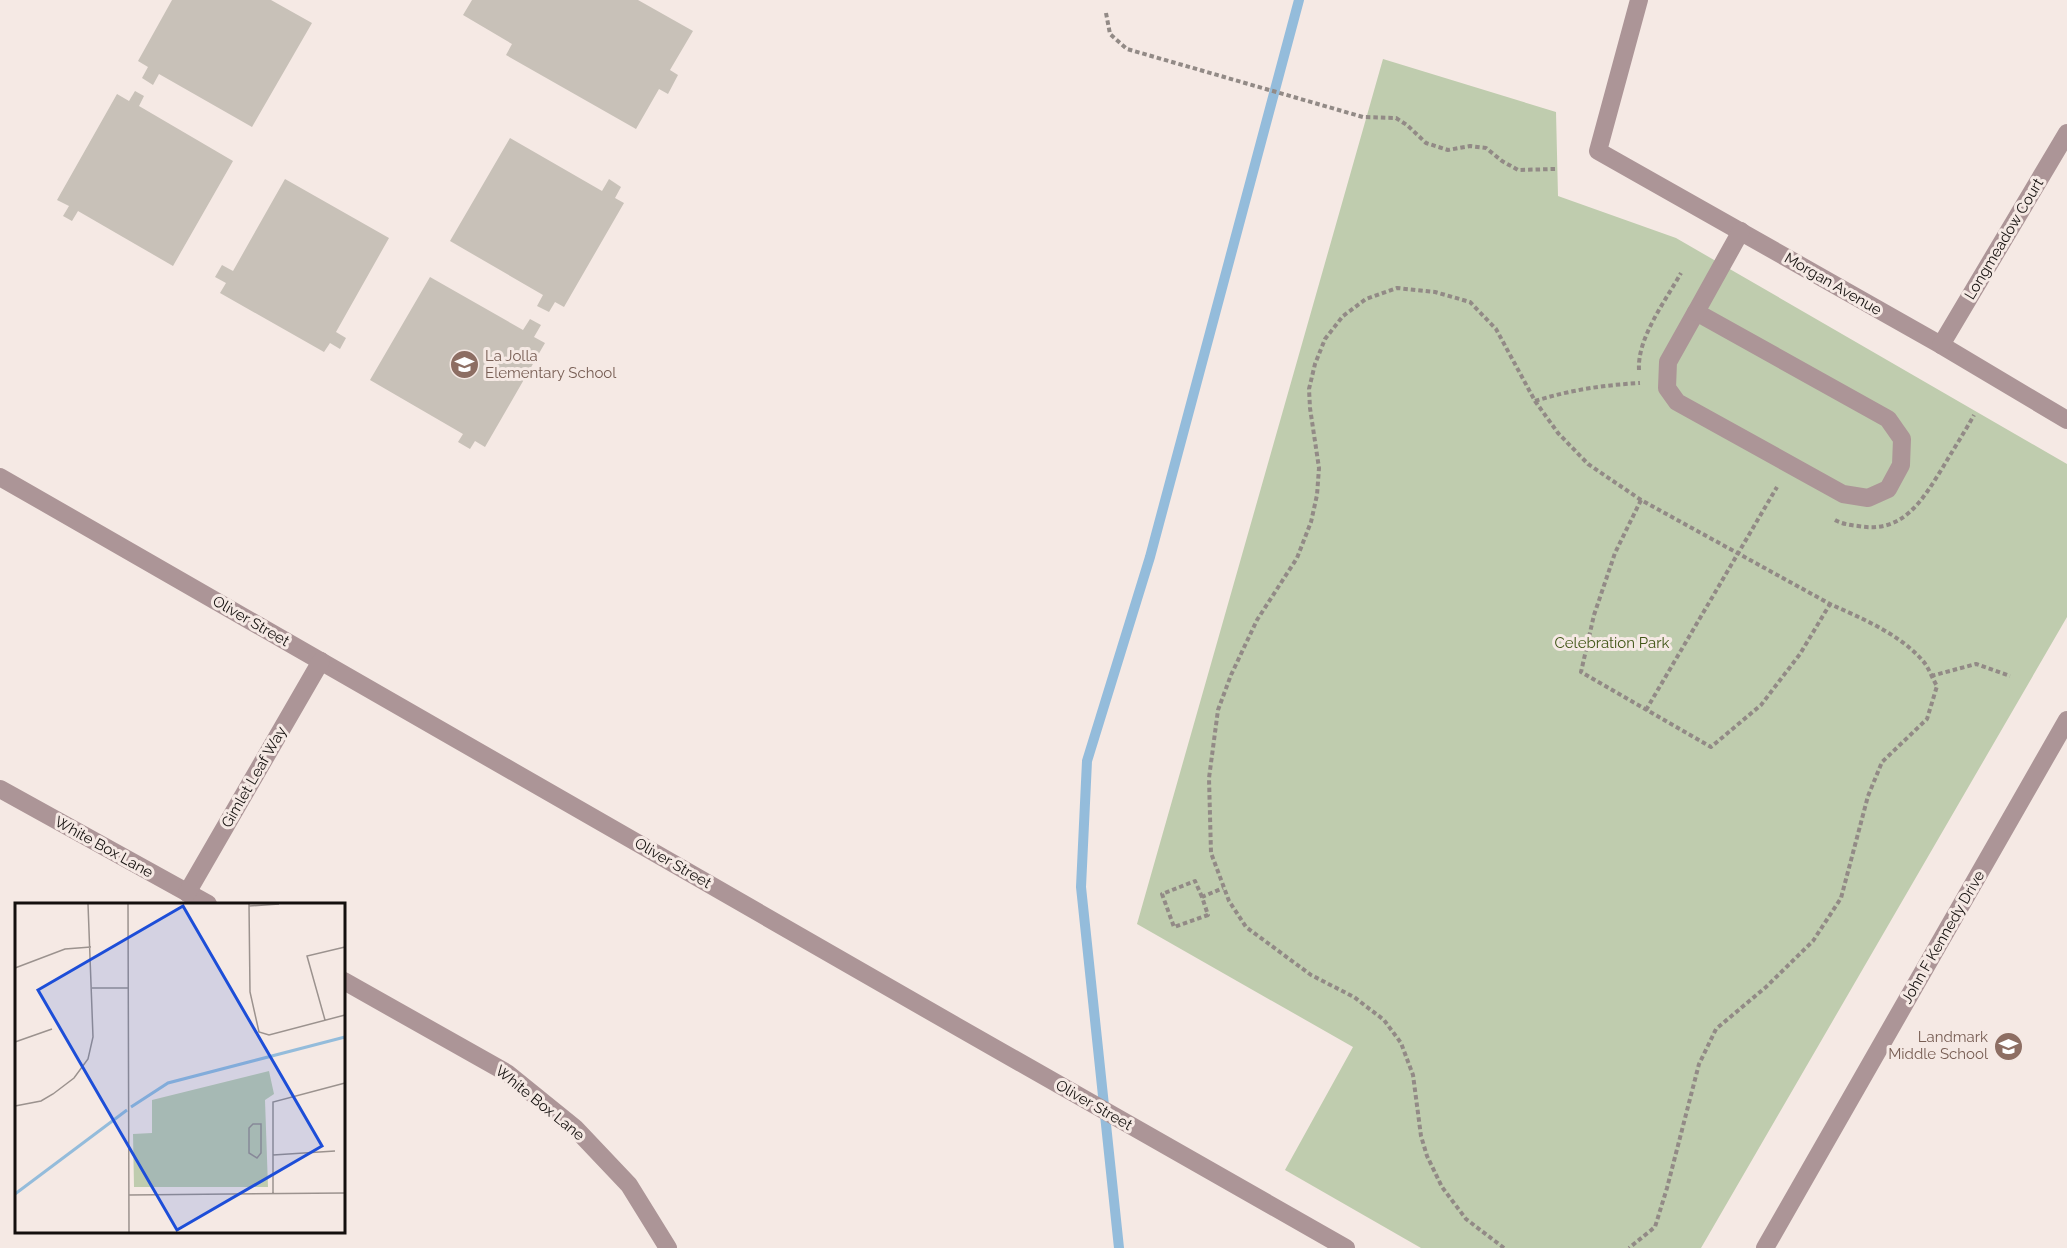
<svg xmlns="http://www.w3.org/2000/svg" width="2067" height="1248" font-family="Raleway,sans-serif">
<rect width="100%" height="100%" fill="#f5e9e4"/>
<path fill="#bfccae" d="M1383,59L1556,112L1558,196L1676,238L2067,464V617L1701,1248H1421L1285,1170L1353,1047L1137,924Z"/>
<g fill="none" stroke-linecap="round" stroke-linejoin="round">
<path stroke="#94bcdb" stroke-width="10" d="M1119,1248L1081,887L1087,761L1150,557L1299,0"/>
</g>
<g fill="#c8c1b8">
<path d="M172,0H271L312,23L252,127L159,74L153,85L142,78L148,67L138,61Z"/>
<path d="M472,0H638L693,31L670,70L678,75L668,94L659,89L636,129L506,55L512,44L463,15Z"/>
<path d="M135,91L144,96L139,106L233,161L173,266L78,211L72,221L63,216L69,206L57,200L117,94L129,101Z"/>
<path d="M510,138L602,191L609,179L621,187L615,198L624,203L564,307L555,302L549,312L537,306L543,295L450,241Z"/>
<path d="M285,179L389,238L336,332L346,338L340,349L330,343L324,352L220,293L226,283L215,277L222,265L233,271Z"/>
<path d="M430,277L523,330L530,319L541,325L534,337L545,343L485,447L475,441L470,449L458,442L463,434L370,380Z"/>
</g>
<g fill="none" stroke-linecap="round" stroke-linejoin="round">
<g stroke="#928a86" stroke-width="4" stroke-dasharray="4.5 3" stroke-linecap="butt">
<path d="M1106,13L1110,34L1127,49L1363,117L1396,118L1407,125L1426,143L1448,150L1470,146L1486,148L1502,161L1518,170L1555,169"/>
<path d="M1639,370C1637,338 1666,300 1681,273"/>
<path d="M1535,401C1570,390 1604,385 1640,383"/>
<path d="M1641,500L1615,553L1594,615L1581,672L1711,747L1761,705L1800,654L1830,604"/>
<path d="M1835,520C1842,524 1850,525 1858,526C1903,534 1922,501 1943,467C1953,450 1964,433 1974,415"/>
<path d="M1931,676L1976,664L2010,676"/>
<path d="M1646,710L1777,487"/>
<path d="M1202,897L1195,881L1162,894L1174,927L1208,915L1202,897L1223,888"/>
<path d="M1504,1248L1466,1219L1442,1187L1427,1156L1421,1136L1413,1075L1401,1043L1384,1020L1354,997L1311,975L1246,927L1229,901L1211,853L1209,778L1218,710L1231,675L1257,620L1297,558L1311,522L1317,495L1319,468L1310,408L1309,389L1315,364L1325,339L1343,316L1366,299L1397,288L1435,292L1470,302L1496,329L1535,401L1558,433L1588,464L1641,500L1830,604C1861,618 1900,634 1923,661C1929,668 1932,678 1937,686L1927,719L1882,762L1868,796L1841,898L1813,941L1766,987L1716,1029L1699,1064L1667,1188L1655,1227L1629,1248"/>
</g>
<g stroke="#ac9597" stroke-width="18">
<path d="M1639,0L1598,151L1941,345L2067,420"/>
<path d="M1696,312L1888,419L1902,439L1901,465L1888,489L1868,498L1843,494L1677,402L1667,388L1668,362Z"/>
<path d="M1696,312L1741,231"/>
<path d="M1941,345L2067,133"/>
<path d="M0,477L956,1026L1346,1248"/>
<path d="M0,789L208,904"/>
<path d="M187,893L321,661"/>
<path d="M344,981L507,1073L575,1128L629,1185L668,1248"/>
<path d="M1765,1248L2067,720"/>
</g>
</g>
<defs>
<symbol id="school-disc" viewBox="-11 -11 22 22"><circle r="9.5" fill="#8d6e63" stroke="#f5e9e4"/><path d="M0-5L7-2L0 1L-7-2ZM-4 1L0 2.5L4 1V4Q0 6-4 4Z" fill="#fff"/></symbol>
</defs>
<g fill-rule="evenodd">
<use href="#school-disc" x="448" y="348" width="33" height="33"/>
<use href="#school-disc" x="1992" y="1030" width="33" height="33"/>
</g>
<g text-anchor="middle" dominant-baseline="central" stroke-width="6" stroke-linejoin="round" paint-order="stroke">
<g font-size="15" fill="#14100e" stroke="#f5e9e4">
<text transform="translate(2004 239) rotate(-59)">Longmeadow Court</text>
<text transform="translate(1833 284) rotate(30)">Morgan Avenue</text>
<text transform="translate(251 621) rotate(30)">Oliver Street</text>
<text transform="translate(254 777) rotate(-60)">Gimlet Leaf Way</text>
<text transform="translate(104 847) rotate(29)">White Box Lane</text>
<text transform="translate(673 863) rotate(30)">Oliver Street</text>
<text transform="translate(1943 937) rotate(-60)">John F Kennedy Drive</text>
<text transform="translate(540 1103) rotate(39)">White Box Lane</text>
<text transform="translate(1094 1105) rotate(30)">Oliver Street</text>
</g>
<g font-size="15" fill="#785e54" stroke="#f5e9e4" text-anchor="start">
<text x="485" y="356">La Jolla<tspan x="485" dy="17">Elementary School</tspan></text>
<text x="1988" y="1037" text-anchor="end">Landmark<tspan x="1988" dy="17">Middle School</tspan></text>
</g>
<g font-size="15" fill="#415617" stroke="#f5e9e4">
<text x="1612" y="643">Celebration Park</text>
</g>
</g>
<g transform="translate(15 903)">
<rect width="330" height="330" fill="#f5e9e4"/>
<path d="M254,168L259,191L250,197L253,284H119L118,231L137,230V197Z" fill="#bfccae"/>
<path fill="none" stroke="#94bcdb" stroke-width="3" d="M116,204L153,180L330,134M0,291L112,207"/>
<path fill="none" stroke="#9b928e" stroke-width="1.5" d="M113,1L114,329M234,1L235,89L244,129L254,132L330,112M234,3L264,1M0,65L50,46L76,44M77,85H113M310,117L292,53L330,44M0,139L37,126M0,203L26,198L38,191L59,175L73,156L78,134L73,1M238,221H246V250L242,255L234,250V225ZM258,252L320,248M258,291V199L330,180M114,292L330,290"/>
<path fill="#1d4ed8" fill-opacity="0.15" stroke="#1d4ed8" stroke-width="3" d="M168,3L307,243L162,327L23,87Z"/>
<rect width="330" height="330" fill="none" stroke="#14100e" stroke-width="3"/>
</g>
</svg>
